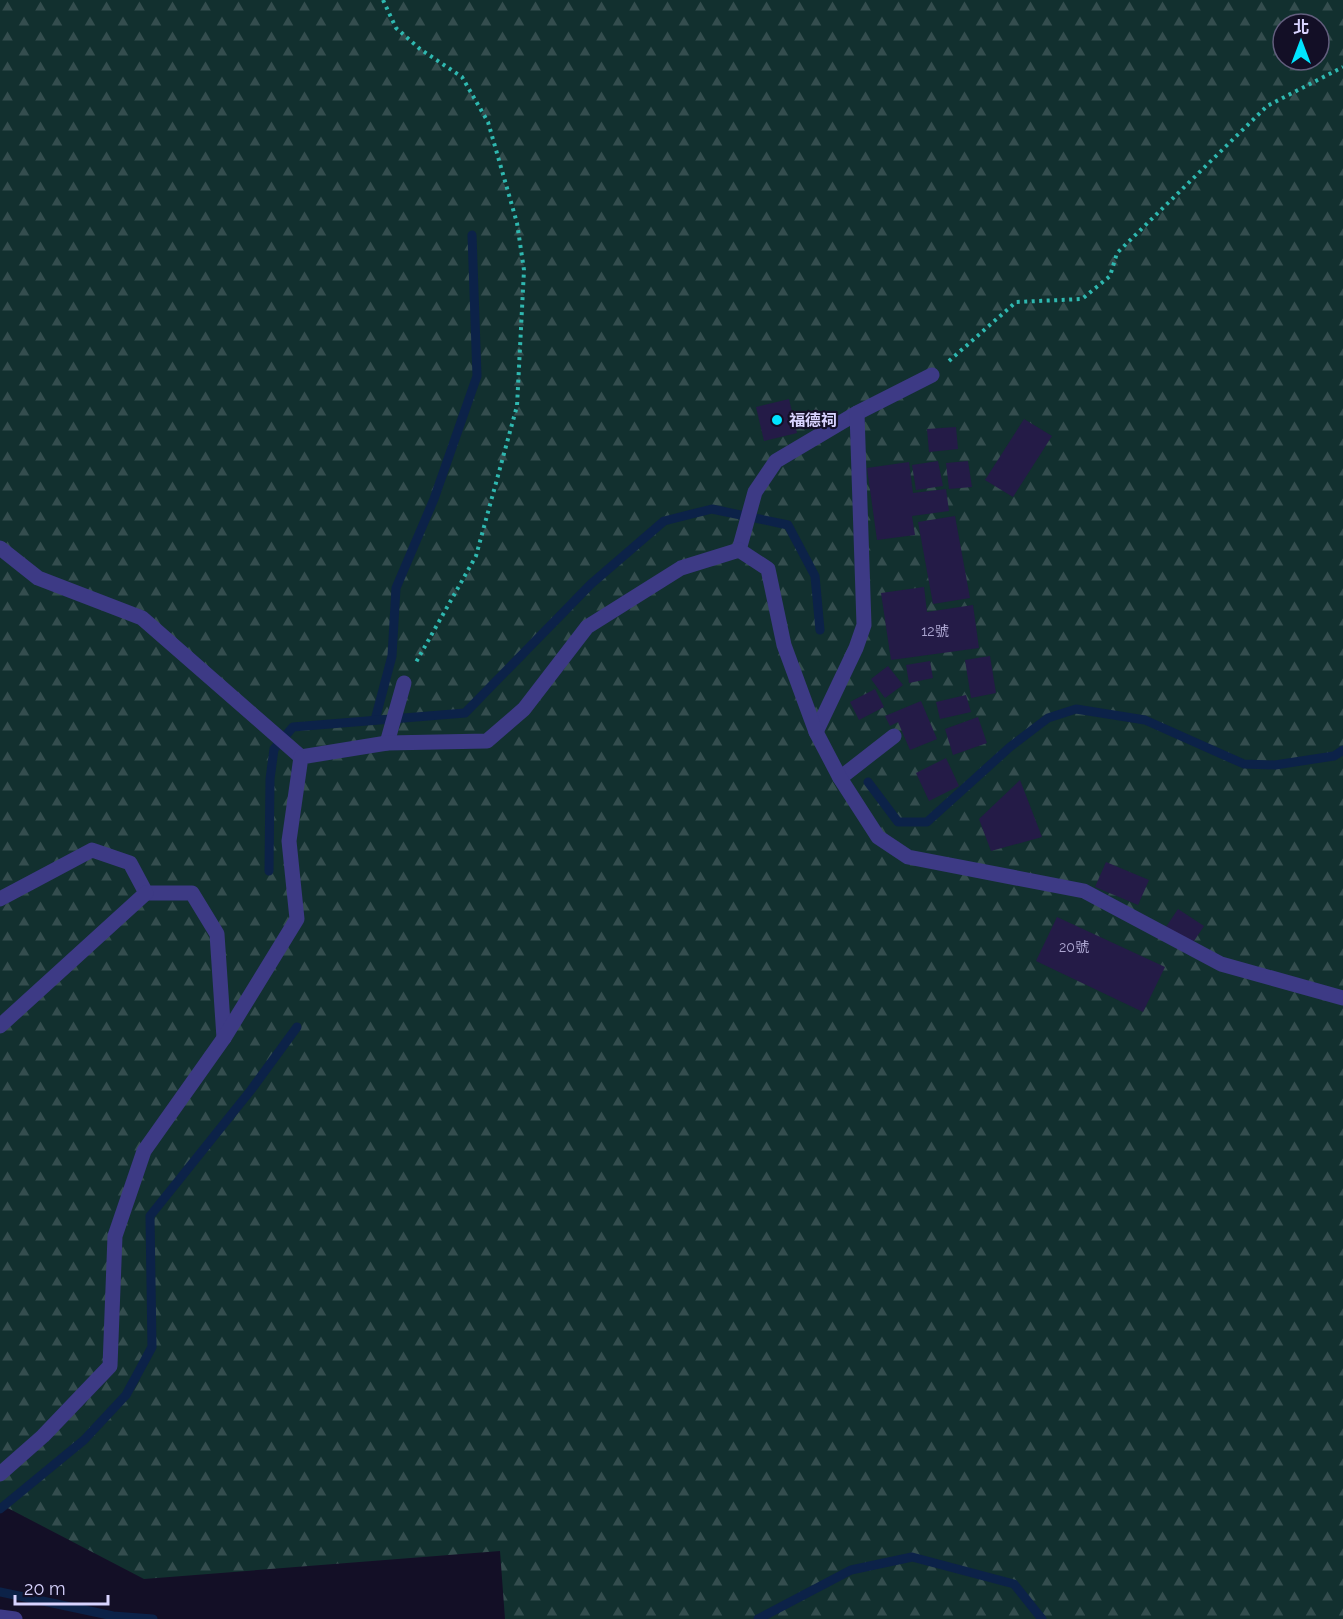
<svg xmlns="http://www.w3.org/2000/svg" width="1343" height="1619" font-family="Raleway,'Noto Sans TC',sans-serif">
<defs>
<pattern id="forest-firs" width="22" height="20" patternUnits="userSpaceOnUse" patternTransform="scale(1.5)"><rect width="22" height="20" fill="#12302f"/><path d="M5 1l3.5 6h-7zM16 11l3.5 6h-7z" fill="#344d4e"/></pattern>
</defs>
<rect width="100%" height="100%" fill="#130f26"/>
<path fill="url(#forest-firs)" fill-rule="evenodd" d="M0,0H1343V1619H505L500,1551L144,1579L0,1504ZM1283,24H1319V60H1283Z"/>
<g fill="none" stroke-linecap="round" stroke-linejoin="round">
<g stroke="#0c2248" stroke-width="9">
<path d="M375,720L392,656L396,588L434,499L477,376L472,235"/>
<path d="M868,782L898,822H927L1010,747L1048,718L1076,709L1145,720L1244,764L1275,765L1334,756L1343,750"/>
<path d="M269,871L270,779L274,749L293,727L465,713L591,584L664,521L712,509L788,525L815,576L820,630"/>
<path d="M0,1509L84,1440L126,1395L152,1347L150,1216L251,1090L297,1027"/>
<path d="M0,1592L113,1616L153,1619"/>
<path d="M758,1619L851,1570L912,1557L1014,1584L1042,1619"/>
</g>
</g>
<g fill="#241b47">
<path d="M789,399L797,433L764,441L756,407Z"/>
<path d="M1024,419L1052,436L1013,497L985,480Z"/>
<path d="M956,427L958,449L929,452L927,429Z"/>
<path d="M938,461L943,486L916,490L912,465Z"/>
<path d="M968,461L972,487L949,489L946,463Z"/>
<path d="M909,462L913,493L946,489L949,511L912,516L915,535L877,540L867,468Z"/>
<path d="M955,516L970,598L933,604L918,522Z"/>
<path d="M924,587L927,612L973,605L979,648L891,660L881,593Z"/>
<path d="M990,656L996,693L971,698L965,660Z"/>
<path d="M930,661L933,678L909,683L906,665Z"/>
<path d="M888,666L903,685L885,698L871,679Z"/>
<path d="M875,689L884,707L859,720L850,702Z"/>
<path d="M966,695L971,712L940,719L936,702Z"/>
<path d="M921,701L937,739L910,750L898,722L890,726L885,716Z"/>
<path d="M978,717L987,743L953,755L945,729Z"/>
<path d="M946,758L959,786L929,801L916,773Z"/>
<path d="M1020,780L1042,837L991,851L979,819Z"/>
<path d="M1106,862L1149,880L1138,905L1095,887Z"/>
<path d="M1178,909L1204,926L1192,944L1166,927Z"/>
<path d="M1057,917L1165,967L1143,1012L1036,961Z"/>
</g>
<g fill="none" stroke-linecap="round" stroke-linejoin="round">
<g stroke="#2fb8b0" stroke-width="4" stroke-dasharray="3 4.5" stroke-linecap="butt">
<path d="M383,0L396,28L420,49L462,77L488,122L517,223L524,270L517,406L476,556L415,664"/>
<path d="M949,361L1016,302L1082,299L1110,276L1117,253L1267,106L1343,67"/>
</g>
<g stroke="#3d3a85" stroke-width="15">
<path d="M0,548L38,578L142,618L301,757"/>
<path d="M739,550L755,492L776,461L857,413L932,375"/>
<path d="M816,732L856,648L864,625L857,413"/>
<path d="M387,743L404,683"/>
<path d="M840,778L894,736"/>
<path d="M0,899L92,850L130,863L146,893H192L217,934L224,1038"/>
<path d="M0,1026L146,893"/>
<path d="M0,1474L43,1436L110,1366L115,1236L144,1151L224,1038L297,919L289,841L301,757L387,743L487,741L524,709L587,627L681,568L739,550L768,569L784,645L816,732L840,778L878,837L908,857L1084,891L1221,964L1343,998"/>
</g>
<path stroke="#3d3a85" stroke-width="15" d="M0,1617L15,1619"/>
</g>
<circle fill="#00e5ff" stroke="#130f26" stroke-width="2" cx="777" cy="420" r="6"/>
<g text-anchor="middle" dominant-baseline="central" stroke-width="4.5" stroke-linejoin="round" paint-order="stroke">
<g font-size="14" fill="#aca6d1">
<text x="935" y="631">12號</text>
<text x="1074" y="947">20號</text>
</g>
<g font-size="16" font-weight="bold" fill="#d9d4ff" stroke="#130f26" text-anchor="start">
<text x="789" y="420">福德祠</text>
</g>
</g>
<g transform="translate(1301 42)"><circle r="28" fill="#130f26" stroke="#625e7d" stroke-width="1.5"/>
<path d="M0-4.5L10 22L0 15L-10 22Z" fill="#00e5ff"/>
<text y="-9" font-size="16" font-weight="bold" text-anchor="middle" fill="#d9d4ff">北</text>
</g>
<path d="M15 1595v9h93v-9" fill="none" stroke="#d9d4ff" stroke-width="3"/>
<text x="24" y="1595" font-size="18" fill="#d9d4ff" stroke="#130f26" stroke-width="4.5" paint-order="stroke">20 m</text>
</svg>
